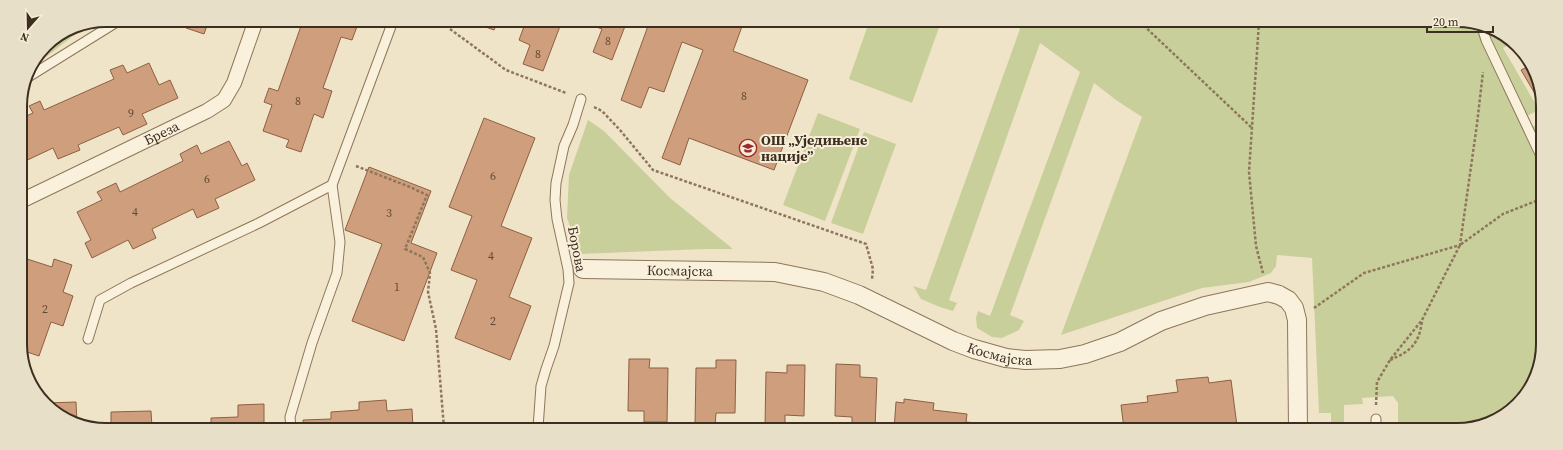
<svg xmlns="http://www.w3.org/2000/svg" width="1563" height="450" font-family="'Source Serif 4',serif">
<rect width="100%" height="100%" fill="#f0e4c8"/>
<g fill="#c9cf9b">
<path d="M869,22H941L912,103L849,79Z"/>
<path d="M1012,22L1430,23L1432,26L1439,23H1473L1527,129L1541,123L1540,366L1513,409L1462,430H1398V403L1393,396L1362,398L1363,404L1344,405V430H1331V413H1319L1312,258L1277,255L1276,266L1271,273L1249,282L1202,288L1061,335L1142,117L1116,100L1094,83L1010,315L1024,321L1019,330L1002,338L992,337L977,328L976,318L978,311L990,316L1080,72L1040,43L949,300L957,303L953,311L940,307L921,299L913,286L926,290L1020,29Z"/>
<path d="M87,24L86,26L42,60L34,62L45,45L73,26Z"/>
<path d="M1492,30L1513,43L1503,48L1539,110L1527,116L1487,33Z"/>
<path d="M818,113L860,129L825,221L783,205Z"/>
<path d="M588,120L604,131L670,198L733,249H705L580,254L567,218L569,175Z"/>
<path d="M864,132L896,144L863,234L831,223Z"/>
</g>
<g fill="#cf9f7d" stroke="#8d5f41">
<path d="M188,20H209L204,34L186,28Z"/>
<path d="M292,20L359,21L352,40L341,37L323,88L332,91L323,118L314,114L301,152L286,147L289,140L263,131L272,105L264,102L269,88L278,91L301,26L291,22Z"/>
<path d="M469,21H498L494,30Z"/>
<path d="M526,21H562L543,71L523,64L530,45L519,40Z"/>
<path d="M589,21H627L612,60L593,52L602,29L588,24Z"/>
<path d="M634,21H744L733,51L808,80L774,170L689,138L680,165L662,158L703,50L682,42L664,92L649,87L641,108L621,100L648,26Z"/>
<path d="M149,63L159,85L170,80L178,98L142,114L147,124L123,135L119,127L78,145L80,150L58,159L53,148L21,163L20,119L33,113L29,106L40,101L44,110L114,79L110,70L123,65L127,73Z"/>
<path d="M1529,66L1541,90V104L1521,70Z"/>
<path d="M484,118L535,138L501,226L532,238L509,297L531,306L510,360L455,338L477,280L451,270L472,216L449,207Z"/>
<path d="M229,141L242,166L247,163L255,180L215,199L219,208L197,218L193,209L152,229L156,238L133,249L128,240L92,258L85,243L91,240L77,212L102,200L97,192L116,183L120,192L183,161L180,154L197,145L201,154Z"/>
<path d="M369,167L431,191L411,243L437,253L404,341L352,321L382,244L345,230Z"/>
<path d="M24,258L52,267L54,259L72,265L63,292L73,296L63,326L51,322L39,356L24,351L25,346L22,345L21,267Z"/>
<path d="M629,359H650L649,368H668L667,422H644V411H628Z"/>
<path d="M716,360H736L735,413H716L715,426H695L696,368H716Z"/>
<path d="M836,364L860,365V377L877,378L875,428H852V417L835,416Z"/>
<path d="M787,365H805L804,416L785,415V427L765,426L766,372L787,373Z"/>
<path d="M1208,377L1209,383L1231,380L1237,426L1209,429L1208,424L1182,426L1183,429H1124L1121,405L1148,402L1147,396L1178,392L1176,380Z"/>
<path d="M904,399L934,403L933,410L967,414L966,422L988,424V429H894L896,402L904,403Z"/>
<path d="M386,400L387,411L412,409L413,428H304L303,420L331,419V412L359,410V402Z"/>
<path d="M76,402L77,423L44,403Z"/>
<path d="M264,404V427H211V418L238,417V405Z"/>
<path d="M151,411L152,427H111V412Z"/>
</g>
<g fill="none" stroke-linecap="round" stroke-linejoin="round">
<defs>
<g id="service">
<path d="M1481,24L1486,40L1541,156"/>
<path d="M25,79L120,20"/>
<path d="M88,339L100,300L131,283L259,223L332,185"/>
<path d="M1376,419V430"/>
<path d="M291,428L290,417L312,343L337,273L340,242L332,185L393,21"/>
<path d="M538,428L541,386L546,369L554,346L569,283L568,269L557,219L555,200L556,183L564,146L573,125L581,99"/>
</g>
<g id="pedestrian">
<path id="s1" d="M21,201L207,111L224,100L234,83L256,20"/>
</g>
<g id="minor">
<path id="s2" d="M583,269L775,272L824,282L859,295L953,341L974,349L1006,358L1025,360L1060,359L1085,354L1120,342L1161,321L1205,306L1268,292L1279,295L1288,300L1294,308L1297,320L1298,430"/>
</g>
</defs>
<use href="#service" stroke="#8d765c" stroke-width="11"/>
<use href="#pedestrian" stroke="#8d765c" stroke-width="16"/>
<use href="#minor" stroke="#8d765c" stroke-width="20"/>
<g stroke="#8d765c" stroke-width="2.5" stroke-dasharray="3 2" stroke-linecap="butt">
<path d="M444,21L450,29L506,70L566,93"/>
<path d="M1140,22L1251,127"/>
<path d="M1259,22L1249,172L1256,246L1263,273"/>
<path d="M594,107L602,111L620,130L653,170L866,244L873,269L872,279"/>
<path d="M356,166L410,187L427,195L405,249L423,257L430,273L428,292L436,329L444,428"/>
<path d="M1314,308L1364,273L1460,245L1477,124L1483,72"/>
<path d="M1390,360C1411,351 1419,344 1422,321"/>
<path d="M1376,405L1377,382L1390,360L1422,320L1460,245L1503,214L1541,199"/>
</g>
<use href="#service" stroke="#faf1dc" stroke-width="9"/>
<use href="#pedestrian" stroke="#faf1dc" stroke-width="14"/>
<use href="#minor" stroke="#faf1dc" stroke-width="18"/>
</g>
<defs>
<symbol id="school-ring" viewBox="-11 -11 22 22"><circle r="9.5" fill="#f7eed8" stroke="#9e2a2b" stroke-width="1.5"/><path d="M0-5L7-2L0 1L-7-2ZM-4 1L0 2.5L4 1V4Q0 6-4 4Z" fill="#9e2a2b"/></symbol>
</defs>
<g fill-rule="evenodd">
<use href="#school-ring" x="738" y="138" width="20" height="20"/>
</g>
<g text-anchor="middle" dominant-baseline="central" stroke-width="4" stroke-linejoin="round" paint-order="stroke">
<g font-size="12" fill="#624a37">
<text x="608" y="41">8</text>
<text x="538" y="54">8</text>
<text x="744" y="96">8</text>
<text x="298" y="101">8</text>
<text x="131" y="113">9</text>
<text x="493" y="176">6</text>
<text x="207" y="179">6</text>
<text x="135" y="212">4</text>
<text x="389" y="213">3</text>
<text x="491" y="256">4</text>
<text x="397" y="287">1</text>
<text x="45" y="309">2</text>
<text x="493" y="321">2</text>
</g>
<g font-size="14" fill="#3d2e20" stroke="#f7eed8">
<text stroke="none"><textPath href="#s1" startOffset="156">Бреза</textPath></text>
<text transform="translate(577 249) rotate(79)">Борова</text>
<text stroke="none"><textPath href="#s2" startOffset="97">Космајска</textPath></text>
<text stroke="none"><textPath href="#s2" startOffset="433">Космајска</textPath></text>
</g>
<g font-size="14" font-weight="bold" fill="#3d2e20" stroke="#f7eed8" text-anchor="start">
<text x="761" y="140">ОШ „Уједињене<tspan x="761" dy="16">нације”</tspan></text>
</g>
</g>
<path d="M0 0H1563V450H0ZM106 27H1457A79 79 0 0 1 1536 106V344A79 79 0 0 1 1457 423H106A79 79 0 0 1 27 344V106A79 79 0 0 1 106 27Z" fill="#e8dfc9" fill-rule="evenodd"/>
<path fill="none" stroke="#3d2e20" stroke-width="2" d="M106 27H1457A79 79 0 0 1 1536 106V344A79 79 0 0 1 1457 423H106A79 79 0 0 1 27 344V106A79 79 0 0 1 106 27Z"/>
<g transform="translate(28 28) rotate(200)" stroke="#f7eed8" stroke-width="3" paint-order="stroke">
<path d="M0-3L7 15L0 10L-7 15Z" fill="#3d2e20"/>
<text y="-6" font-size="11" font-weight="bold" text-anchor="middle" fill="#3d2e20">N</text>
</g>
<path d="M1427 26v6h66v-6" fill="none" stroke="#3d2e20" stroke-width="2"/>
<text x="1433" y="26" font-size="12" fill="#3d2e20" stroke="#f7eed8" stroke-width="3" paint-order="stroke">20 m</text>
</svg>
